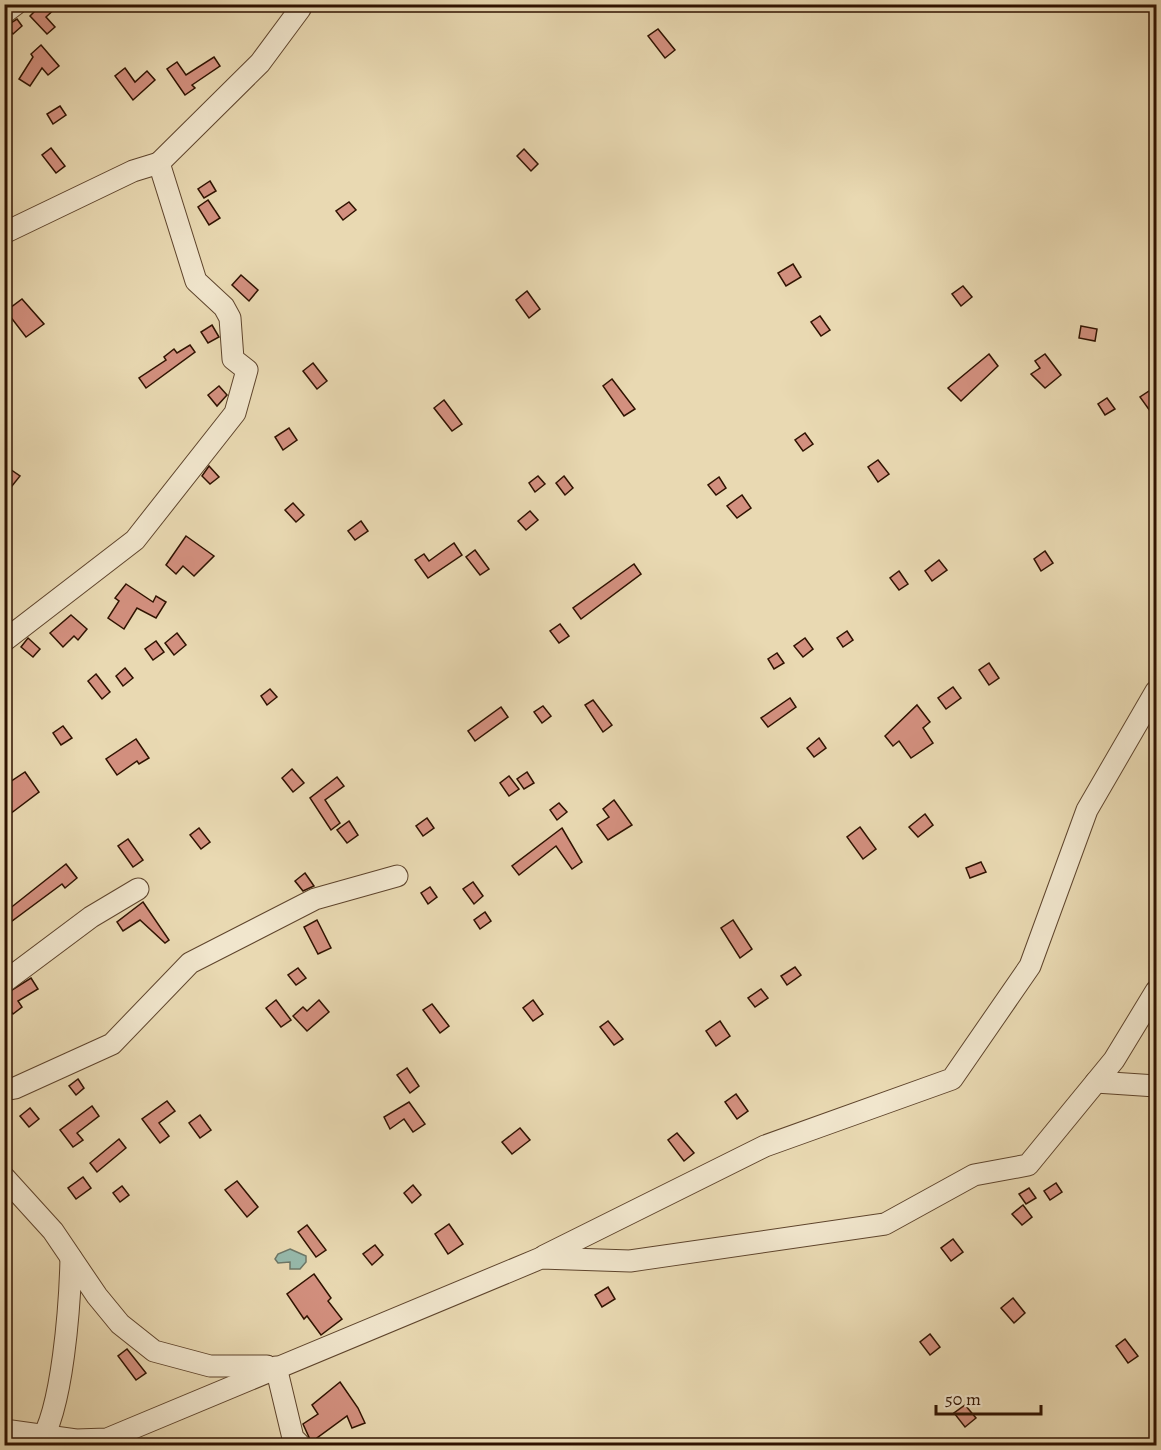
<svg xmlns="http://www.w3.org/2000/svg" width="1161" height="1450" font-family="Alegreya,serif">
<rect width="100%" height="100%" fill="#e9d9b2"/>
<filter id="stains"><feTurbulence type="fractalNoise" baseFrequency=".00333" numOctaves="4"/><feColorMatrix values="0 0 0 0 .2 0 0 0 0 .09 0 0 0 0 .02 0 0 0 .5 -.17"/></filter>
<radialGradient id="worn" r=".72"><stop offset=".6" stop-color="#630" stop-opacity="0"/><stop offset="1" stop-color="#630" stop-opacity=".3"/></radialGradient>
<path fill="#97baac" stroke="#6d7767" stroke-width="1.5" d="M290,1249L306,1256V1262L300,1269H290V1262L278,1263L275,1259L278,1254Z"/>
<g fill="#d3907f" stroke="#2f1200" stroke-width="1.5">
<path d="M42,4H60L46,17L55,27L47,34L30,16Z"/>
<path d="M17,19L22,26L13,34L6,26Z"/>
<path d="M658,29L675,50L665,58L648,36Z"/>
<path d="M41,45L59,66L48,75L42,68L30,86L19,79L33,57L31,54Z"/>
<path d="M214,57L220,66L192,85L195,88L185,95L167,69L177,62L186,75Z"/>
<path d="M125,68L135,82L147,71L155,80L133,100L115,76Z"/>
<path d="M60,106L66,115L53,124L47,114Z"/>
<path d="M51,148L65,166L56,173L42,155Z"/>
<path d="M524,149L538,164L531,171L517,156Z"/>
<path d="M210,181L216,191L204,198L198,189Z"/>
<path d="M208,200L220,218L209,225L198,207Z"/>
<path d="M349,202L356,210L343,220L336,211Z"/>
<path d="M793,264L801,277L786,286L778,273Z"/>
<path d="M241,275L258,290L249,301L232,285Z"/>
<path d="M963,286L972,297L961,306L952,294Z"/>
<path d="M527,291L540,309L529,318L516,300Z"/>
<path d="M22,299L44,324L26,337L6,311Z"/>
<path d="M820,316L830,330L821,336L811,322Z"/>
<path d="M212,325L219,337L208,343L201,332Z"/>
<path d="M1081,326L1097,329L1095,341L1079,338Z"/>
<path d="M190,345L195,352L146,388L139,378L166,360L164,357L174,349L177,353Z"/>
<path d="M989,354L998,366L961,401L948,388Z"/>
<path d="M1045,354L1061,375L1045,388L1031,374L1040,368L1035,361Z"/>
<path d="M313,363L327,381L317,389L303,371Z"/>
<path d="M612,379L635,409L624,416L603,386Z"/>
<path d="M219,386L227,395L217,406L208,395Z"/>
<path d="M1149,391L1156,402V406L1150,411L1140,397Z"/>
<path d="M1107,398L1115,409L1105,415L1098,404Z"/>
<path d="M444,400L462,424L452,431L434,408Z"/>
<path d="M289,428L297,440L283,450L275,437Z"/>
<path d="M805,433L813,444L803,451L795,440Z"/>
<path d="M878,460L889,474L878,482L868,467Z"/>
<path d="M4,465L20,476L12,486L4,480Z"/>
<path d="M209,466L219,477L210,484L202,476Z"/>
<path d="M538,476L545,484L535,492L529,483Z"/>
<path d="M564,476L573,488L565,495L556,483Z"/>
<path d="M719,477L726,488L716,495L708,485Z"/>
<path d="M742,495L751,508L737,518L727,506Z"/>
<path d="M293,503L304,515L296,522L285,510Z"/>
<path d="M530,511L538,520L526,530L518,521Z"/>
<path d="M361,521L368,531L355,540L348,531Z"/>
<path d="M186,536L214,556L194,576L183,566L176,574L166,565Z"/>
<path d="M454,543L462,555L428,578L415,560L424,554L429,561Z"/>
<path d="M475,550L489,569L480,575L466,557Z"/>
<path d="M1045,551L1053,563L1041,571L1034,559Z"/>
<path d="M939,560L947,570L932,581L925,571Z"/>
<path d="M634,564L641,574L581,619L573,608Z"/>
<path d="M899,571L908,584L899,590L890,578Z"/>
<path d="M126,584L153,602L156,596L166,602L156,618L137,608L124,629L108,618L119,601L115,598Z"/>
<path d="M71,615L87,629L78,640L74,636L63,647L50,633Z"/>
<path d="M560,624L569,636L559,643L550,631Z"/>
<path d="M847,631L853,640L843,647L837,638Z"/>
<path d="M177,633L186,645L174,655L165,643Z"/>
<path d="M28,638L40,649L33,657L21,647Z"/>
<path d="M805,638L813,649L803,657L794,646Z"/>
<path d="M156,641L164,652L153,660L145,649Z"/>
<path d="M777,653L784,663L774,669L768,659Z"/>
<path d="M989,663L999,678L989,685L979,670Z"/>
<path d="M125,668L133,678L123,686L116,676Z"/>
<path d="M96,674L110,692L102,699L88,681Z"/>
<path d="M953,687L961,698L946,709L938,698Z"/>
<path d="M270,689L277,697L267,705L261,696Z"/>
<path d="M790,698L796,707L768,727L761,718Z"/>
<path d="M593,700L612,725L603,732L585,705Z"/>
<path d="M917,705L930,722L923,728L933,743L911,758L899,741L893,746L885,736Z"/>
<path d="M543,706L551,716L542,723L534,712Z"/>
<path d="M501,707L508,717L475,741L468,731Z"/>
<path d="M63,726L72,738L61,745L53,733Z"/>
<path d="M819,738L826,748L814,757L807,748Z"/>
<path d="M136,739L149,758L139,764L137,761L117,775L106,759Z"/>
<path d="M292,769L304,783L293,792L282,778Z"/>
<path d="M25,772L39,792L10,814L4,806V786Z"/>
<path d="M527,772L534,783L524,789L517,779Z"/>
<path d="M509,776L519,789L509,796L500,783Z"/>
<path d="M337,777L344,786L325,800L340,823L331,830L310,798Z"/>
<path d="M614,800L632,825L608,840L597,825L609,817L603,809Z"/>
<path d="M559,803L567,812L557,820L550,810Z"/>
<path d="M925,814L933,825L918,837L909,827Z"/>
<path d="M427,818L434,828L423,836L416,826Z"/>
<path d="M349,821L358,835L347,843L337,830Z"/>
<path d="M860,827L876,849L863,859L847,837Z"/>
<path d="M199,828L210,842L201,849L190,835Z"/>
<path d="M562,828L582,862L572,869L556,846L519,875L512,866Z"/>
<path d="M128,839L143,860L133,867L118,846Z"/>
<path d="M981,862L986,872L970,878L966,868Z"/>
<path d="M66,864L77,878L65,888L62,884L4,927V913Z"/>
<path d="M305,873L314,886L303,891L295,881Z"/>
<path d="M473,882L483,896L474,904L463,889Z"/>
<path d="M430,887L437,897L428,904L421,893Z"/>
<path d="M143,902L169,940L165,943L140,920L123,931L117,922Z"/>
<path d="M485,912L491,921L480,929L474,920Z"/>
<path d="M317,920L331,948L318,954L304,927Z"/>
<path d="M733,920L752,949L740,958L721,928Z"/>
<path d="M795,967L801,975L787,985L781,976Z"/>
<path d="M298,968L306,978L296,985L288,975Z"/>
<path d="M31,978L38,989L18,1001L22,1007L13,1014L4,1002V995Z"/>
<path d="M761,989L768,998L755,1007L748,998Z"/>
<path d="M276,1000L291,1020L281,1027L266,1008Z"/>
<path d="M319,1000L329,1012L307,1031L293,1016L303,1007L307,1011Z"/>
<path d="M533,1000L543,1014L533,1021L523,1008Z"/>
<path d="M432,1004L449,1026L440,1033L423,1010Z"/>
<path d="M608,1021L623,1039L614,1045L600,1027Z"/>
<path d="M720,1021L730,1036L716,1046L706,1031Z"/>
<path d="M407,1068L419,1086L410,1093L397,1075Z"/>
<path d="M78,1079L84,1088L76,1095L69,1086Z"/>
<path d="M736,1094L748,1111L737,1119L725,1102Z"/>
<path d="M167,1101L175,1111L159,1123L169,1136L160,1143L142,1119Z"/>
<path d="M409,1102L425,1124L413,1132L404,1119L390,1129L384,1117Z"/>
<path d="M92,1106L99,1116L77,1133L83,1140L73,1147L60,1130Z"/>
<path d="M30,1108L39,1119L29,1127L20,1116Z"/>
<path d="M200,1115L211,1130L200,1138L189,1123Z"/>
<path d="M520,1128L530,1140L512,1154L502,1142Z"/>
<path d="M677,1133L694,1153L684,1161L668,1140Z"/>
<path d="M119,1139L126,1148L97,1172L90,1163Z"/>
<path d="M83,1177L91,1188L76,1199L68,1188Z"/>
<path d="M237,1181L258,1207L247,1217L225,1190Z"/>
<path d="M1056,1183L1062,1192L1050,1200L1044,1191Z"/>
<path d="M413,1185L421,1195L412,1203L404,1193Z"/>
<path d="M122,1186L129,1195L120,1202L113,1193Z"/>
<path d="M1029,1188L1036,1198L1026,1204L1019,1194Z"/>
<path d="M1023,1205L1032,1217L1022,1225L1012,1214Z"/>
<path d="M449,1224L463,1244L448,1254L435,1234Z"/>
<path d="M307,1225L326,1250L316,1257L298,1232Z"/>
<path d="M953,1239L963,1252L951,1261L941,1248Z"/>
<path d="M375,1245L383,1255L372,1265L363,1254Z"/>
<path d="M314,1274L331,1298L328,1301L342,1319L321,1335L307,1316L304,1319L287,1294Z"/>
<path d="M608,1287L615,1299L602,1307L595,1295Z"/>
<path d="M1013,1298L1025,1313L1014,1323L1001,1308Z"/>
<path d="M930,1334L940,1347L930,1355L920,1342Z"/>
<path d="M1125,1339L1138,1356L1128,1363L1116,1346Z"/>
<path d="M127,1349L146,1373L136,1380L118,1356Z"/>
<path d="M340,1382L358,1408L365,1423L352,1428L347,1416L317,1438L323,1446H313L303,1424L318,1414L312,1405Z"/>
<path d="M965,1405L976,1418L965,1427L954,1413Z"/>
</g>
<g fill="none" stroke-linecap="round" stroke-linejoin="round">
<defs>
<g id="minor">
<path d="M4,13L16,4"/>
<path d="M4,233L133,171L159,163"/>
<path d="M4,641L135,540L235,413L247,370L233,359L230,318L224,307L196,281L159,163L260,63L300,9L298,4"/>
<path d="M4,982L91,917L138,889"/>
<path d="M1096,1082L1156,1086"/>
<path d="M4,1090L15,1088L112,1044L190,963L315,899L397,876"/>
<path d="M4,1177L53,1231L97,1296L120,1324L154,1351L210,1366H267"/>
<path d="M544,1256L765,1146L952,1079L1030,966L1087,810L1156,691"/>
<path d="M276,1367L293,1438L301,1446"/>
<path d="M4,1430L76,1440L107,1439L541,1258L630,1261L885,1224L974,1175L1028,1165L1114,1060L1156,991"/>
<path d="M38,1445C63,1413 70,1301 71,1258"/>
</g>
</defs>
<use href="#minor" stroke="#5e442c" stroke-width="23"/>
<use href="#minor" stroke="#f1e6cd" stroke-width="21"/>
</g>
<rect width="1161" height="1450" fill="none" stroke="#e9d9b2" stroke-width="24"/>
<rect x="6" y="6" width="1149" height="1438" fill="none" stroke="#2f1200" stroke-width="3"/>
<rect x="12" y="12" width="1137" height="1426" fill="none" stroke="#2f1200" stroke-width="1.5"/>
<path d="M936 1405v9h105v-9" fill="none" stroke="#2f1200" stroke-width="3"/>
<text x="945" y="1405" font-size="18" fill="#2f1200" stroke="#f1e6cd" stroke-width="4.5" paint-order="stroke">50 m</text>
<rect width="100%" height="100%" filter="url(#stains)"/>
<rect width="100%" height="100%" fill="url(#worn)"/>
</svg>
